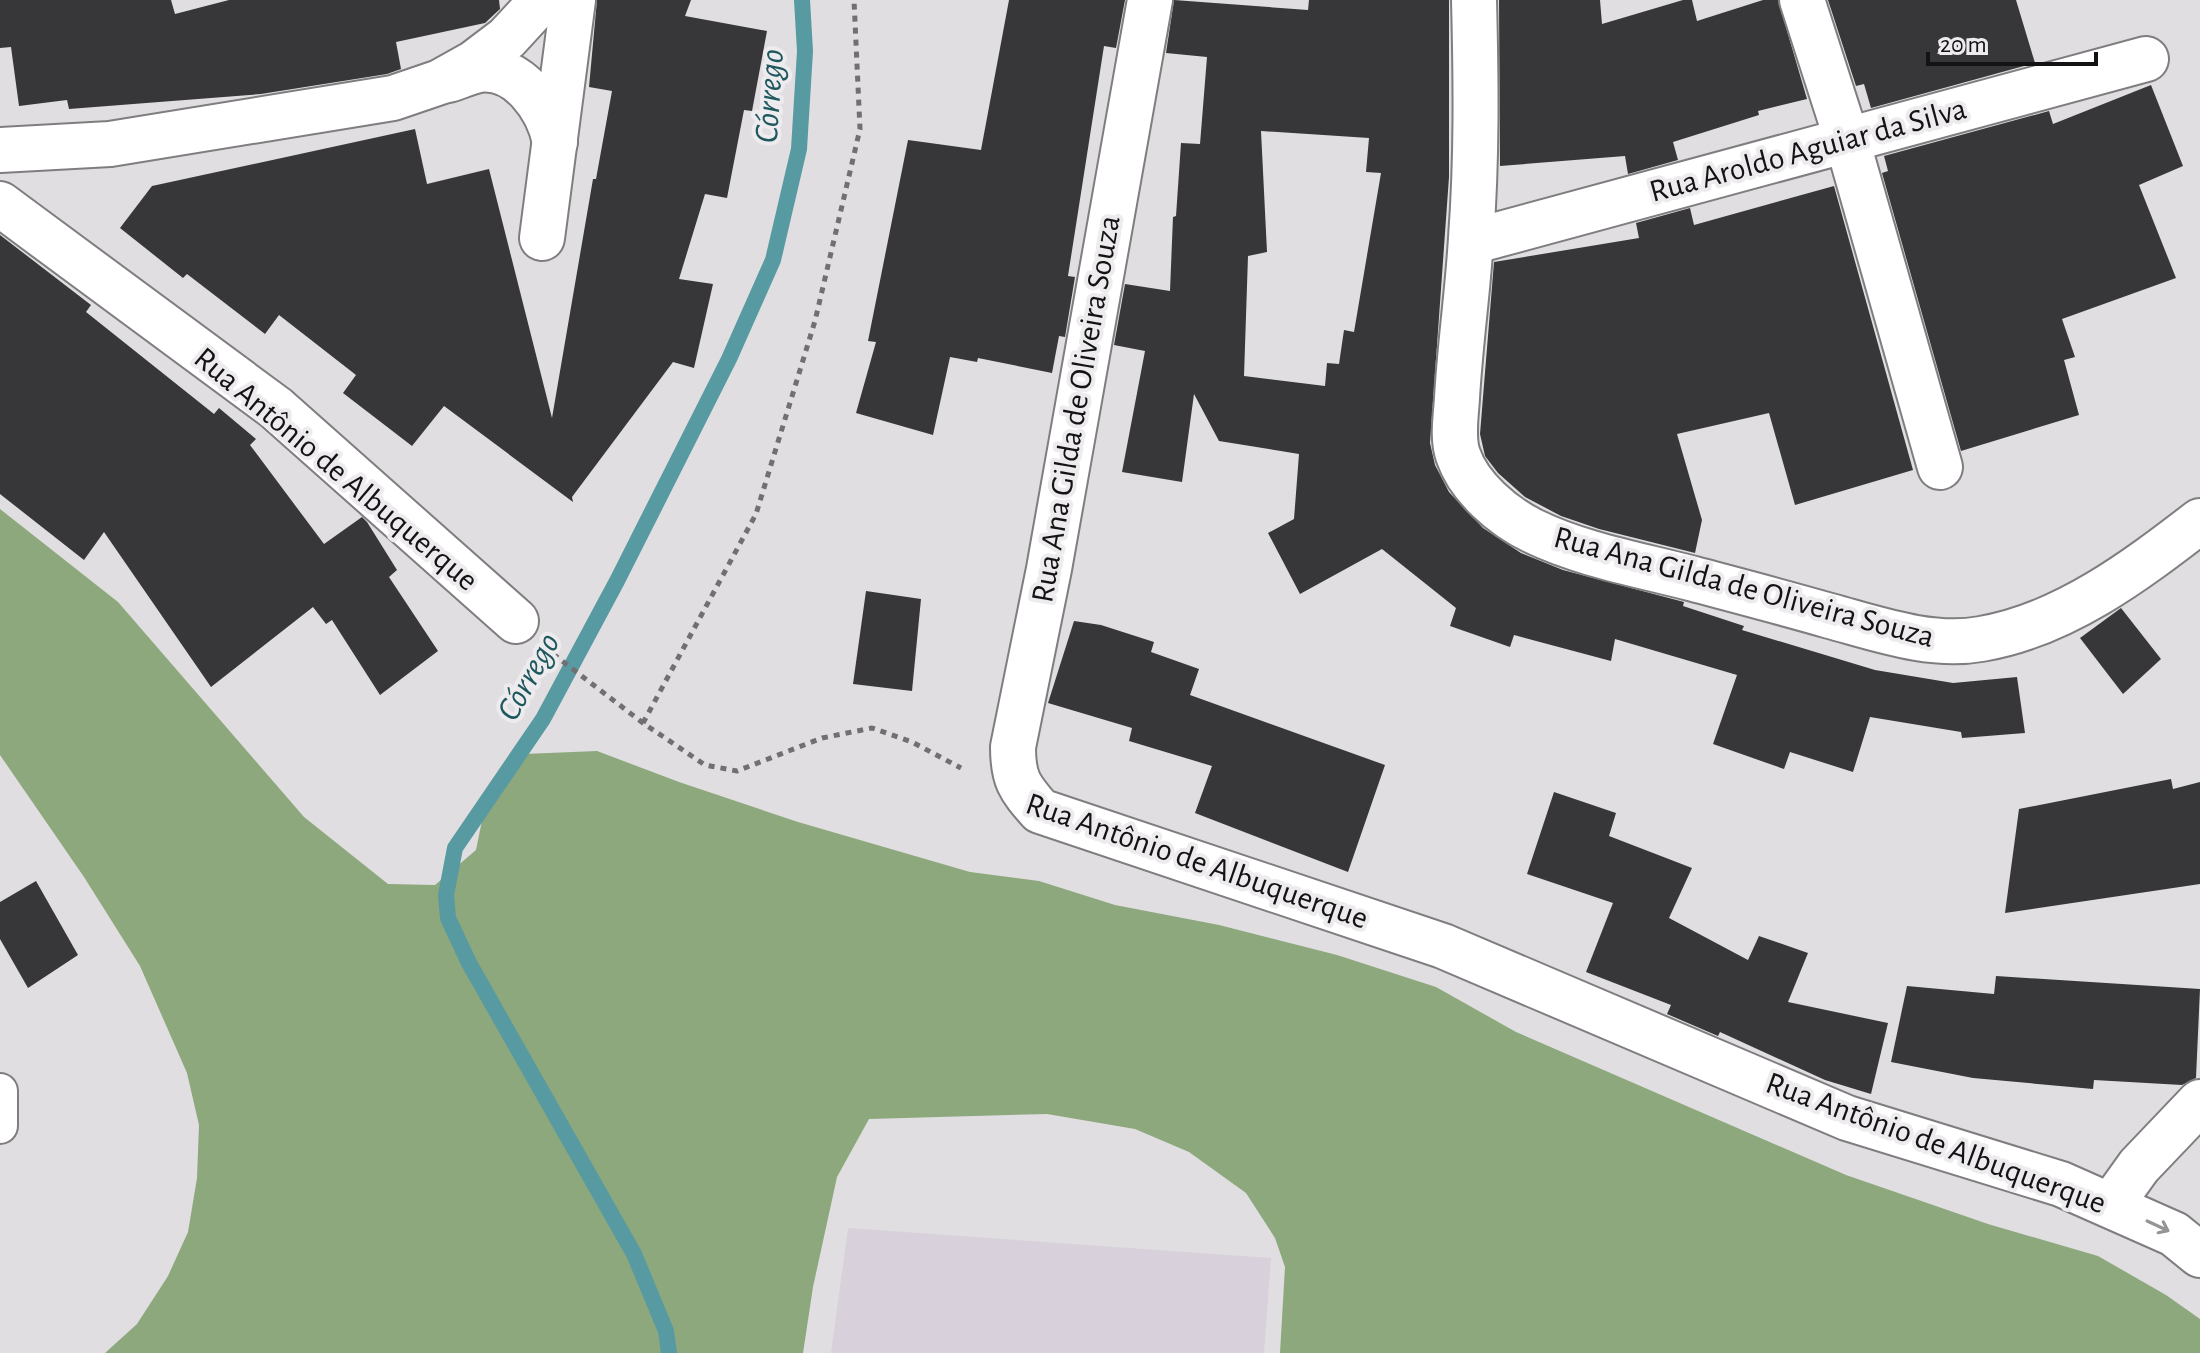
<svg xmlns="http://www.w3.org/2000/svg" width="2200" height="1353" font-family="'Alegreya Sans',sans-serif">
<rect width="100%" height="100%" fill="#e0dee1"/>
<path fill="#d8d0da" d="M848,1228L1271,1258L1264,1353H831Z"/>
<path fill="#8ca87c" d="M0,509L118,602L304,817L388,884L435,885L476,850L487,796L524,754L597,751L679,782L798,822L970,872L1039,881L1115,905L1219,925L1337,955L1436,987L1516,1032L1846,1175L1988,1224L2098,1256L2166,1295L2200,1319V1353H1280L1285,1267L1275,1238L1246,1193L1189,1152L1135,1129L1047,1114L869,1119L837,1177L813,1287L803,1353H105L137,1324L168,1276L188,1232L197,1178L199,1125L187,1073L140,966L84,877L0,755Z"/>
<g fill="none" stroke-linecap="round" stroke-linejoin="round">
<path stroke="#579aa2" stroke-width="16" d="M669,1353L666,1331L634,1254L469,963L448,918L446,895L455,848L543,719L617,581L729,359L773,260L799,149L805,51L802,0"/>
</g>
<g fill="#373638" fill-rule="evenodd">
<path d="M0,0H171L175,14L229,0H499L500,9L485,23L396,42L401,69L387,74L261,94L69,109L67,100L19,106L11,47L0,48Z"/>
<path d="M597,0H691L685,16L767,31L752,111L744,110L727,198L705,194L679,279L713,284L694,368L673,362L572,497L573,502L444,406L412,446L343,393L356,375L279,315L265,334L187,274L183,278L120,228L152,186L415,129L427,184L489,169L552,418L593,179H596L612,91L589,87Z"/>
<path d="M1009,0H1125L1116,48L1104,46L1068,276L1075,277L1065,337L1059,336L1052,373L978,358L977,362L950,357L933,435L856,413L876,342L868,341L908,140L981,150Z"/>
<path d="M1174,0L1308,10L1309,0H1449V177L1430,443L1435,465L1449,492L1483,528L1521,553L1563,570L1684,602L1683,606L1744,626L1742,630L1875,670L1953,683L2017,677L2025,733L1962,738L1961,732L1870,717L1853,772L1790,752L1784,769L1713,744L1737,675L1615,639L1611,661L1514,635L1510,647L1450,626L1456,608L1382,549L1300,594L1268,533L1294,519L1299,454L1219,441L1194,394L1182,482L1122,472L1145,351L1114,345L1125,284L1170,291L1173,217L1176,216L1181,143L1200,144L1207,57L1166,53ZM1261,131L1369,138L1366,172L1381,173L1354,332L1344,330L1339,364L1327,363L1325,386L1244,376L1248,256L1267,252Z"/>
<path d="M1499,0H1600L1602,24L1683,0H1692L1697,21L1763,0H1778L1807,99L1758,111L1759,115L1673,142L1678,160L1628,174L1625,156L1500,166Z"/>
<path d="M1828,0H2016L2035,63L1871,108L1864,84L1856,86Z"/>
<path d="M2151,85L2183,166L2139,185L2176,278L2062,319L2075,357L2064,360L2079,415L1961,451L1882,173L1888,171L1884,156L2049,111L2053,124Z"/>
<path d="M1834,186L1913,470L1795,505L1769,413L1677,434L1702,520L1695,553L1599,529L1561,516L1525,497L1498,473L1485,456L1480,434L1494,262L1639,238L1636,223L1690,208L1694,225Z"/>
<path d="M0,235L91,305L86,312L214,414L219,408L256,439L250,445L324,544L362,517L367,522L397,570L389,577L438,651L380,695L332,620L326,624L313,607L211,687L104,532L84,560L0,494Z"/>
<path d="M866,591L921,599L912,691L853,684Z"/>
<path d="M2121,608L2161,659L2123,694L2080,638Z"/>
<path d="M1074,621L1101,625L1154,642L1151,652L1199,669L1190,695L1385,765L1348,872L1195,813L1212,766L1129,741L1132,728L1048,703Z"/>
<path d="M2171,779L2173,789L2200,782V884L2005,913L2019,809Z"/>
<path d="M1554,792L1616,813L1609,836L1692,868L1669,918L1748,960L1759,936L1808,953L1788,1002L1888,1023L1871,1094L1825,1080L1720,1032L1718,1036L1667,1014L1671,1005L1586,972L1613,903L1527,874Z"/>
<path d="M36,881L78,955L28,988L0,939V902Z"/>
<path d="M1996,976L2200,989L2196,1078L2182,1085L2094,1080L2093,1089L1973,1078L1891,1062L1907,986L1994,994Z"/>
</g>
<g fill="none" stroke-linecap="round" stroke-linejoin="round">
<defs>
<path id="lane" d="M0,1126V1091"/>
<g id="street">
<path d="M1150,0L1049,569L1013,747C1013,779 1019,787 1040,811L1443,946L1847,1118L2061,1184L2174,1234L2200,1255"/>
<path d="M1474,0C1476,80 1477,158 1471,238C1468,291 1460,344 1457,398C1456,416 1452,438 1458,455C1469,488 1504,517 1533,531C1582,555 1641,565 1694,579C1739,591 1785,603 1830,616C1878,629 1931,648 1981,639C2064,625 2135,571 2200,521"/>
<path d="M1802,0L1847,140L1940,467"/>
<path d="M448,80C458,77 469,72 479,70C519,65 548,108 555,142"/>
<path d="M0,150L110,144L393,98L440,82L474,63L507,38L542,0"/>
<path d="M0,204L276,408L516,621"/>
<path d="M542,238L573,0"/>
<path d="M1471,242L2146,59"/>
<path d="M2111,1205L2139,1166L2200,1102"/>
</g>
</defs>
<use href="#lane" stroke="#807d80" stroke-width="38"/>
<use href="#street" stroke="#807d80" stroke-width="48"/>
<g stroke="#706f71" stroke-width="5" stroke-dasharray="6 6" stroke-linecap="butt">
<path d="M553,654L643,723L705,765L737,771L822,738L872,728L912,742L961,768"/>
<path d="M643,723L756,514L815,321L860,129L854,0"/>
</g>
<use href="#lane" stroke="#fff" stroke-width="34"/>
<use href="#street" stroke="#fff" stroke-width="44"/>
</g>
<defs><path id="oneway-shaft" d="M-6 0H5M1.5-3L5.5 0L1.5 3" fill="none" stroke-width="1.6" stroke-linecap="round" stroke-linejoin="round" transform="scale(2)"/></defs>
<use stroke="#959595" href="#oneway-shaft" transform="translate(2158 1226) rotate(25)"/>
<g text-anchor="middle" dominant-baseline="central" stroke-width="8" stroke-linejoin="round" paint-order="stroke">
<g font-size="32" fill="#141314" stroke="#edebee">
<text transform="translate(1808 150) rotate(-15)">Rua Aroldo Aguiar da Silva</text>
<text transform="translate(1076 409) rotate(-80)">Rua Ana Gilda de Oliveira Souza</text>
<text transform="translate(336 469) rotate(40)">Rua Antônio de Albuquerque</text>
<text transform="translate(1744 587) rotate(15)">Rua Ana Gilda de Oliveira Souza</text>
<text transform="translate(1197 861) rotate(19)">Rua Antônio de Albuquerque</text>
<text transform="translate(1936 1143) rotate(20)">Rua Antônio de Albuquerque</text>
</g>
<g font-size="34" font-style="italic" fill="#1e585e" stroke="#edebee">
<text transform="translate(770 96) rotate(-86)">Córrego</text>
<text transform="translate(529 677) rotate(-61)">Córrego</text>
</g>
</g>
<path d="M1928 52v12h168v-12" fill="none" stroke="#141314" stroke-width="4"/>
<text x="1940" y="52" font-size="24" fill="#141314" stroke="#edebee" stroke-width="6" paint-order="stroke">20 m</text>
</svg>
